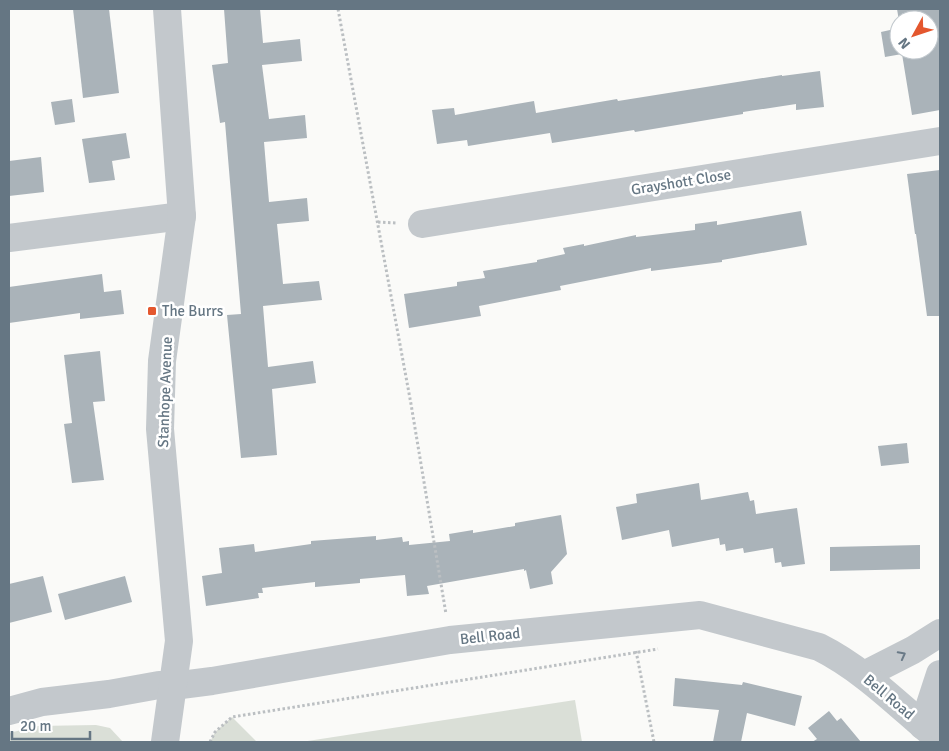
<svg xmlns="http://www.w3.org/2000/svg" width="949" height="751" font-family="Signika,sans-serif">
<rect width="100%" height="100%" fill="#fafaf8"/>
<g fill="#dadfd7">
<path d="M575,700L582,742H301Z"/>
<path d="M232,717L257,742H210L215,732Z"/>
<path d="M96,725L110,728L123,742H9V733L38,726Z"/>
</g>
<g fill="#aab3b9">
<path d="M73,9H109L119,93L83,98Z"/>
<path d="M224,9H260L263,43L300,39L302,61L262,65L269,119L305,115L307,138L264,142L269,202L307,198L309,221L277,224L283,284L319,281L322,300L263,306L268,367L313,361L316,383L272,389L277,455L241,458L227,315L241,314L225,122L220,123L212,65L228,63Z"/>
<path d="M897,9H940V110L912,115L902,54L885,57L881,32L899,28V50H929V20L899,21Z"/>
<path d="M820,71L824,107L796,110V104L743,112V114L635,132L634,130L552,143L550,133L468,146L467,140L437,144L432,110L454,108L455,115L534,101L536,113L617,99L618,101L782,75V76Z"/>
<path d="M72,99L75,122L55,125L51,102Z"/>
<path d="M126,133L130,158L112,161L115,180L89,183L82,139Z"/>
<path d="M41,157L44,192L9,196V161Z"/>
<path d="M940,170V316H927L916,234H915L907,174Z"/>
<path d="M801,211L807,245L722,260V262L651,271V268L560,286L561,290L479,306L481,316L409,328L404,294L457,286V282L485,278L483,271L537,262V260L565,254L563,248L584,244V246L636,235V237L695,230V224L717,221V225Z"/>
<path d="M102,274L104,292L121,290L124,314L80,319V313L9,323V287Z"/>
<path d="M100,351L105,401L93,402L104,480L72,483L64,424L72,423L64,355Z"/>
<path d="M907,443L909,463L881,466L878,446Z"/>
<path d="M699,483L701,500L748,492L750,501L754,500L756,514L797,508L805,564L782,567L781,562L775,563L773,548L744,553L743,548L726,551L725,544L720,545L719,538L672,547L669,530L622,540L616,507L637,503L636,494Z"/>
<path d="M561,515L567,554L551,572L553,584L530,589L526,570L524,571V569L427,586L429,594L407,596L405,575L360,579V583L315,587V582L262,588L263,593H258L259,598L206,606L202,576L222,573L219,548L254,544L255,552L311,544V541L376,536V540L402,537L403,542L409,541V545L450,541L449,534L473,530V533L515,526V523Z"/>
<path d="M920,545V569L830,571V547Z"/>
<path d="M43,576L52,612L9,623V584Z"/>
<path d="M125,576L132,602L65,620L58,594Z"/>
<path d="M675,678L742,685L743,682L802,696L795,726L747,713L741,742H713L719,710L673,706Z"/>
<path d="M829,711L837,721L841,718L861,742H812L817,739L808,728Z"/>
</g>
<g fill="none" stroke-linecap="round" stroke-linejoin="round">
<g stroke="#bbbfc2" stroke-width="3" stroke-dasharray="2.5 2.5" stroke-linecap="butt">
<path d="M338,9L411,404L446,614"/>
<path d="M378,222L396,223"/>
<path d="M636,651L654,742"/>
<path d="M210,742L215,732L232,717L658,649"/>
</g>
<g stroke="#c3c8cc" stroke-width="28">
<path d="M422,224L940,141"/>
<path d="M9,238L182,216"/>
<path d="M864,675L913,650L940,633"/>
<path d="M9,711L42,702L109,694L159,685L173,686L212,681L450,640L700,615L819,647C865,670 901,708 940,740"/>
<path d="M923,726L940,674"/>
<path d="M165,742L179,641L160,429L162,361L182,216L167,9"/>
</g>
</g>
<defs><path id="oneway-chevron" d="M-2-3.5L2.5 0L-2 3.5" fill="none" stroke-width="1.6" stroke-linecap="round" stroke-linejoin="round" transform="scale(1.25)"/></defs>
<use stroke="#6a7a87" href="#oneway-chevron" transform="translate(902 655) rotate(-28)"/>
<rect fill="#e4572e" stroke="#fff" stroke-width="2" x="147" y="306" width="10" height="10" rx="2.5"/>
<g text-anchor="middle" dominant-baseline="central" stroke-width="5" stroke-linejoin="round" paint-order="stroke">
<g font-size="15" fill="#657683" stroke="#fff">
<text transform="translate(681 182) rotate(-9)">Grayshott Close</text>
<text transform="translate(165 392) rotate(-88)">Stanhope Avenue</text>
<text transform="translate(490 636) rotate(-6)">Bell Road</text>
<text transform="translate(889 697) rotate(40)">Bell Road</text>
</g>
<g font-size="15" fill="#657683" stroke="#fff" text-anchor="start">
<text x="162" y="311">The Burrs</text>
</g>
</g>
<rect width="949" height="751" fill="none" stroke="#657683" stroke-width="20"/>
<g transform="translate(914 35) rotate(230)"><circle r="24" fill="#ffffff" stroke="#c1c8cd"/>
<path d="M0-4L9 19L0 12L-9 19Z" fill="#e4572e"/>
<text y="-8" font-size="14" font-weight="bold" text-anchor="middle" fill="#657683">N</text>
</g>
<path d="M12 731v8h78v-8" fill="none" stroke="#657683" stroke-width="2.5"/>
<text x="20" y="731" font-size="15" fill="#657683" stroke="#ffffff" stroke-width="4" paint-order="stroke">20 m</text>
</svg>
